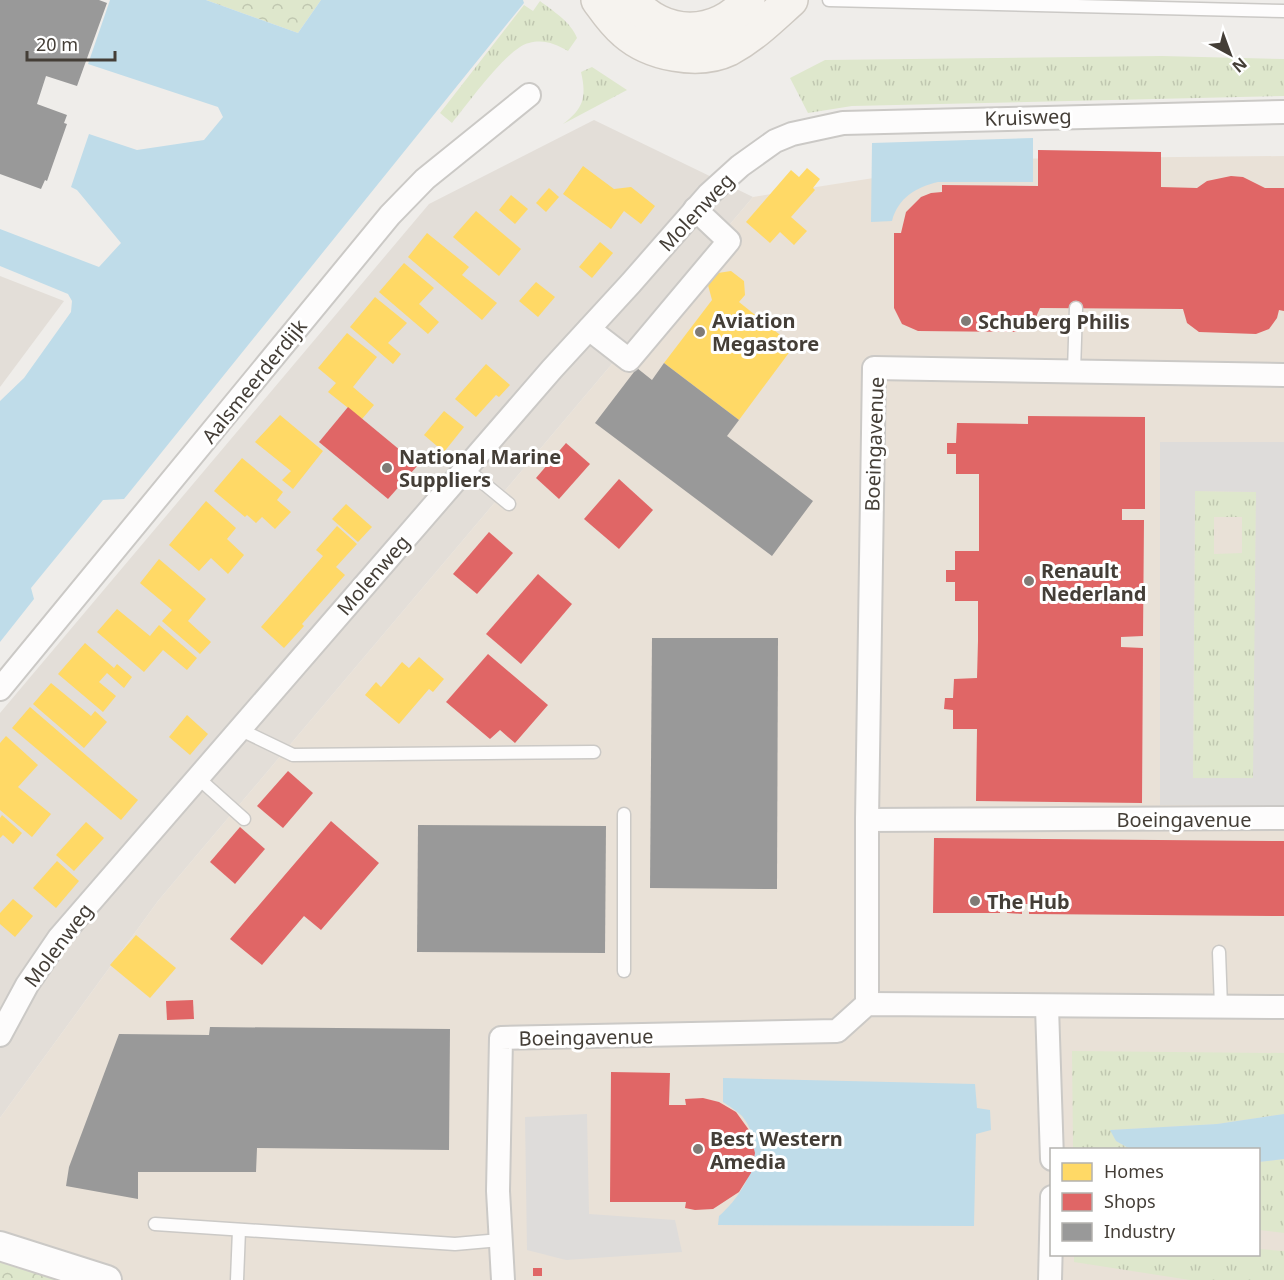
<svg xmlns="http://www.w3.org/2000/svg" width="1284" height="1280" font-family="'Noto Sans',sans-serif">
<defs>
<pattern id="grass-tufts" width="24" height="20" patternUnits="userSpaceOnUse" patternTransform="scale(1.5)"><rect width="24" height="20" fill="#dee7cc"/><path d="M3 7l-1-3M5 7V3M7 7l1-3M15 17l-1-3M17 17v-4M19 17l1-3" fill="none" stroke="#c0c7b0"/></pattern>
<pattern id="forest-crowns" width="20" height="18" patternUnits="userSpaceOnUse" patternTransform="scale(1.5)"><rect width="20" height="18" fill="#dee7cc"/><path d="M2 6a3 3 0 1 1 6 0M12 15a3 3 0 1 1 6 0" fill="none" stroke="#c0c7b0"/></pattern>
</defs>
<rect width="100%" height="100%" fill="#efedea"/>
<g fill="#e3ded8">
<path d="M594,120L753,197L158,901L0,1118V713L429,204Z"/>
<path d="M0,276L64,301L0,387Z"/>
</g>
<path fill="#e9e1d7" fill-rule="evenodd" d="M1284,156V1280H0V1118L158,901L753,197L995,159ZM1052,1150H1258V1254H1052Z"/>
<g fill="url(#grass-tufts)" fill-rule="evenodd">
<path d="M540,1C553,11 571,22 577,38L568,51C555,44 544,39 529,43C508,47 467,105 452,123L440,113L524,5L533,11Z"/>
<path d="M1162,56L1284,59V96L852,106L808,113L790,78L825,60Z"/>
<path d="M592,67L627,90L563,124C583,109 587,98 581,72Z"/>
<path d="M1195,491L1256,492L1254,778H1193ZM1214,517H1242V553L1214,554Z"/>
<path d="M1072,1051L1284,1053V1114L1217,1124L1111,1130L1116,1141L1130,1149H1073Z"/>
<path d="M1284,1159V1233L1259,1230V1162Z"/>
<path d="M1259,1249L1284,1251V1280H1190L1074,1262V1255L1258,1254Z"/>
</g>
<g fill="url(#forest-crowns)">
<path d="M206,0H321L298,33Z"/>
<path d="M0,1260L66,1280H0Z"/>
</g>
<g fill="#dedcda" fill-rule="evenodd">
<path d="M1160,442H1284V805H1160ZM1195,491L1256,492L1253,778H1193Z"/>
<path d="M587,1114L589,1214L675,1220L682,1252L566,1260L527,1250L525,1117Z"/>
</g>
<g fill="#bfdce9">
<path d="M110,0H206L298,33L321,0H523L524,3L124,499L103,500L31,588L34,599L0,642V401L24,378L71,312L72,301L68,294L0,266V229L99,267L121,243L77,190L71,187L89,134L137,150L204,140L223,117L218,107L88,64Z"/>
<path d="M1033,138V182H938C916,187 898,198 892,221L871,222L872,143Z"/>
<path d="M723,1078L975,1084L977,1108L990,1110L991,1130L976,1134L974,1226L718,1225L719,1216C746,1193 769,1149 742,1116C737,1111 729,1106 723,1102Z"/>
<path d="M1284,1114V1159L1259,1162L1258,1150L1130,1149L1116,1141L1110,1130L1217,1124Z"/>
</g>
<g fill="#ffd966">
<path d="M583,166L614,189L631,187L655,206L641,224L624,211L611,229L563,194Z"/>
<path d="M807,168L820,179L813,188L815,190L791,217L807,231L794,245L780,232L770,243L746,222L791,170L799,177Z"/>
<path d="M549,188L559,197L546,212L536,203Z"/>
<path d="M511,195L528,209L515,224L499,210Z"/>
<path d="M476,211L521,249L499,276L453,237Z"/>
<path d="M427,233L469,267L462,275L497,303L482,320L408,257Z"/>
<path d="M600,242L613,253L592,278L579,267Z"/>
<path d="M404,263L434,288L419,304L439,322L428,334L379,292Z"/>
<path d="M731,271L744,281L745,295L739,302L794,346L739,420L664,363L712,300L708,285L718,273Z"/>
<path d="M536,282L555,297L538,317L519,301Z"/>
<path d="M375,297L407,323L388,343L401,354L393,364L350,327Z"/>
<path d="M347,333L377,357L353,387L374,405L362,419L328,392L336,383L318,368Z"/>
<path d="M486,364L510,385L499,397L496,395L476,417L455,399Z"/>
<path d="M444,411L464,427L444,452L424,435Z"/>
<path d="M280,415L323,451L293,489L282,480L291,471L255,442Z"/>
<path d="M242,458L283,492L277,500L291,512L275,529L262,517L256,523L247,515L245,517L214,491Z"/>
<path d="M206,501L236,528L227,539L244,555L228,574L211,558L199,571L169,545Z"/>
<path d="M346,504L372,527L358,542L332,519Z"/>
<path d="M337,526L357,544L336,567L345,575L302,624L304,626L284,648L261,627L323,556L316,550Z"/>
<path d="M159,559L206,599L188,621L211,642L200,654L162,621L172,610L140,583Z"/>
<path d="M117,609L150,636L159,625L197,658L187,670L163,650L144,672L97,632Z"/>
<path d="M85,643L114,668L117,664L132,677L124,688L107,673L99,682L116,696L103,712L58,674Z"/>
<path d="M419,657L444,679L433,692L429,689L399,724L365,695L376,682L381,687L402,662L409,668Z"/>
<path d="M51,683L91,716L95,711L107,722L84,748L33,704Z"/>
<path d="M30,707L138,800L121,820L12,728Z"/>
<path d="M187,715L208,734L190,755L169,737Z"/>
<path d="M6,736L38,765L18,787L51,814L32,837L0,810V743Z"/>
<path d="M2,815L22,833L13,844L3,835L0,838V818Z"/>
<path d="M86,822L104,838L74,871L56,855Z"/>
<path d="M57,861L79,881L56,908L33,888Z"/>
<path d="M13,899L33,916L15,937L0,924V913Z"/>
<path d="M136,935L176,968L150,998L110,965Z"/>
</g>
<g fill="#e06666">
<path d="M1038,150L1161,152V187L1197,188L1207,181L1231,176L1243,177L1265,188H1284V311L1279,310L1277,318L1269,329L1256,334L1199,332L1187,323L1183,309L1040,308L1033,324L1017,332L918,331L902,324L894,308V233H901L906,212L921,197L931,193L942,192V185L1038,186Z"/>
<path d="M348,407L418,465L388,499L319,442Z"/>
<path d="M1028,416L1145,417V509H1122V520H1144L1143,636L1121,637V647L1143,648L1142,803L976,801L977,729H953V710L944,709L945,698H953L954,679L977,678L978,641V601H955V582H946V570H955V551H979V474H956V454H947V443H956L957,423L1028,424Z"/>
<path d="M566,443L590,464L559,499L536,478Z"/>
<path d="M619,479L653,510L619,549L584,519Z"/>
<path d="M489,532L513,553L477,594L453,574Z"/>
<path d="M538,574L572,604L521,664L486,634Z"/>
<path d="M488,654L548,705L515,743L500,730L490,739L446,702Z"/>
<path d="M288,771L313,793L283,828L257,806Z"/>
<path d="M331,821L379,863L321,930L304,916L262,965L230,939Z"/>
<path d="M240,827L265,849L235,884L210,862Z"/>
<path d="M934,838L1284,841V916L1029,914V904H1022V914L1007,913V904H1000V913H933Z"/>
<path d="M193,1000L194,1019L167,1020L166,1001Z"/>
<path d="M611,1072L670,1073L669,1105H686L685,1099L703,1098L719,1102L736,1112L749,1130L755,1153L751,1173L739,1192L713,1209L695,1210L685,1208L686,1202H610Z"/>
<rect x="533" y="1268" width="9" height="8"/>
</g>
<g fill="#999">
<path d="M0,0H99L107,3L77,86L46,76L37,104L67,115L64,123L67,124L47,181L45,180L41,189L0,174Z"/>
<path d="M664,363L739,420L727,436L813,501L772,556L595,423L637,368L652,380Z"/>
<path d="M652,638H778L777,889L650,888Z"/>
<path d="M418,825L606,826L605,953L417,952Z"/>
<path d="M210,1027L450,1029L449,1150L257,1148L256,1172H138V1199L66,1186L69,1167L119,1034L209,1035Z"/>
</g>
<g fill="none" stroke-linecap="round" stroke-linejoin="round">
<defs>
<g id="service">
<path d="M829,0L1284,11"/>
<path d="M1074,371L1076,308"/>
<path d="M465,468L509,504"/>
<path d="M239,729L293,755L594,752"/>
<path d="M197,777L244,819"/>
<path d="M624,814V971"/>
<path d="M1219,952L1221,1007"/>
<path d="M155,1224L455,1244L500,1240"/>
<path d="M237,1280L239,1230"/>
</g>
<g id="minor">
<path d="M589,329L629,360L729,241L695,209"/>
<path d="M0,689L390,215L425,179L529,95"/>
<path d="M867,820L1284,818"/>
<path d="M867,1004V820L874,368L1284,375"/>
<path d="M1047,1007L1052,1159"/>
<path d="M0,1035L27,985L59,938L552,369L631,283L708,195L740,166L775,141L792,134L843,123L1284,112"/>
<path d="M503,1280L498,1191L501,1038L837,1031L867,1004L1284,1007"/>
<path d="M1050,1280L1052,1197"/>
</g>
<path id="tertiary" d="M0,1246L107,1280"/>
<g id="secondary">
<path d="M598,0C606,11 614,23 625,32C650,54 698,64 729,49C753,36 771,18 791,0"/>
<path d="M632,0C662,39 718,39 748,0"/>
</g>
</defs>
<use href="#service" stroke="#cbc9c6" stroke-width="15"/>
<use href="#minor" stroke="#cbc9c6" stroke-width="26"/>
<use href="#tertiary" stroke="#cbc9c6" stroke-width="32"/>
<use href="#secondary" stroke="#cec9c2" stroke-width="36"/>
<use href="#service" stroke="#fdfcfc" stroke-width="12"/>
<use href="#minor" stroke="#fdfcfc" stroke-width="22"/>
<use href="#tertiary" stroke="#fdfcfc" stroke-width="28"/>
<use href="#secondary" stroke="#f6f3ef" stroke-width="33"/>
</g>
<g fill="#807b76" stroke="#fff" stroke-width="2">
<circle cx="966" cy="321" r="6"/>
<circle cx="700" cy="332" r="6"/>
<circle cx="387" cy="468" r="6"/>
<circle cx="1029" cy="581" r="6"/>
<circle cx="975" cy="901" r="6"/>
<circle cx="698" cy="1149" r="6"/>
</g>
<g text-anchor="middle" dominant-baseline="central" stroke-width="6" stroke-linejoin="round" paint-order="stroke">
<g font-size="20" fill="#443e37" stroke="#fff">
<text transform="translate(1028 117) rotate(-2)">Kruisweg</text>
<text transform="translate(696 212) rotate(-47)">Molenweg</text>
<text transform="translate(254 381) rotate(-51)">Aalsmeerderdijk</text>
<text transform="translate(874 444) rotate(-88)">Boeingavenue</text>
<text transform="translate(373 575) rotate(-49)">Molenweg</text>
<text x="1184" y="819">Boeingavenue</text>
<text transform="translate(58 945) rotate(-53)">Molenweg</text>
<text transform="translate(586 1037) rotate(-1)">Boeingavenue</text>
</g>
<g font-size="20" font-weight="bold" fill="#443e37" stroke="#fff" text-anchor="start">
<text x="712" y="320">Aviation<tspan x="712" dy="23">Megastore</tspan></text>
<text x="978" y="321">Schuberg Philis</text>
<text x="399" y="456">National Marine<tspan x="399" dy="23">Suppliers</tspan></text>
<text x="1041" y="570">Renault<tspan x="1041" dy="23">Nederland</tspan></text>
<text x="987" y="901">The Hub</text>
<text x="710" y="1138">Best Western<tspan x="710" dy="23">Amedia</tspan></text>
</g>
</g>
<rect x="1050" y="1148" width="210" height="108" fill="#ffffff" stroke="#b4b2af" stroke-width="1.5"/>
<rect x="1062" y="1163" width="30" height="18" fill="#ffd966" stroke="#b4b2af" stroke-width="1.5"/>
<text x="1104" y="1178" font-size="18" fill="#443e37">Homes</text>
<rect x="1062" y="1193" width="30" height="18" fill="#e06666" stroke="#b4b2af" stroke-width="1.5"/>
<text x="1104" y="1208" font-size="18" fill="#443e37">Shops</text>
<rect x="1062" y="1223" width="30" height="18" fill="#999999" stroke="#b4b2af" stroke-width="1.5"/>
<text x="1104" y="1238" font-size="18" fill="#443e37">Industry</text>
<g transform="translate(1230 54) rotate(139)" stroke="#ffffff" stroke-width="4.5" paint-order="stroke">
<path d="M0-4.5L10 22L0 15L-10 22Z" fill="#443e37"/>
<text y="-9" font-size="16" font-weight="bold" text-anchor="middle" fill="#443e37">N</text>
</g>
<path d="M27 51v9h88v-9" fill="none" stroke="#443e37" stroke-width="3"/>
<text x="36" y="51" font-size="18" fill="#443e37" stroke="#ffffff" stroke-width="4.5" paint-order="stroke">20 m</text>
</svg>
